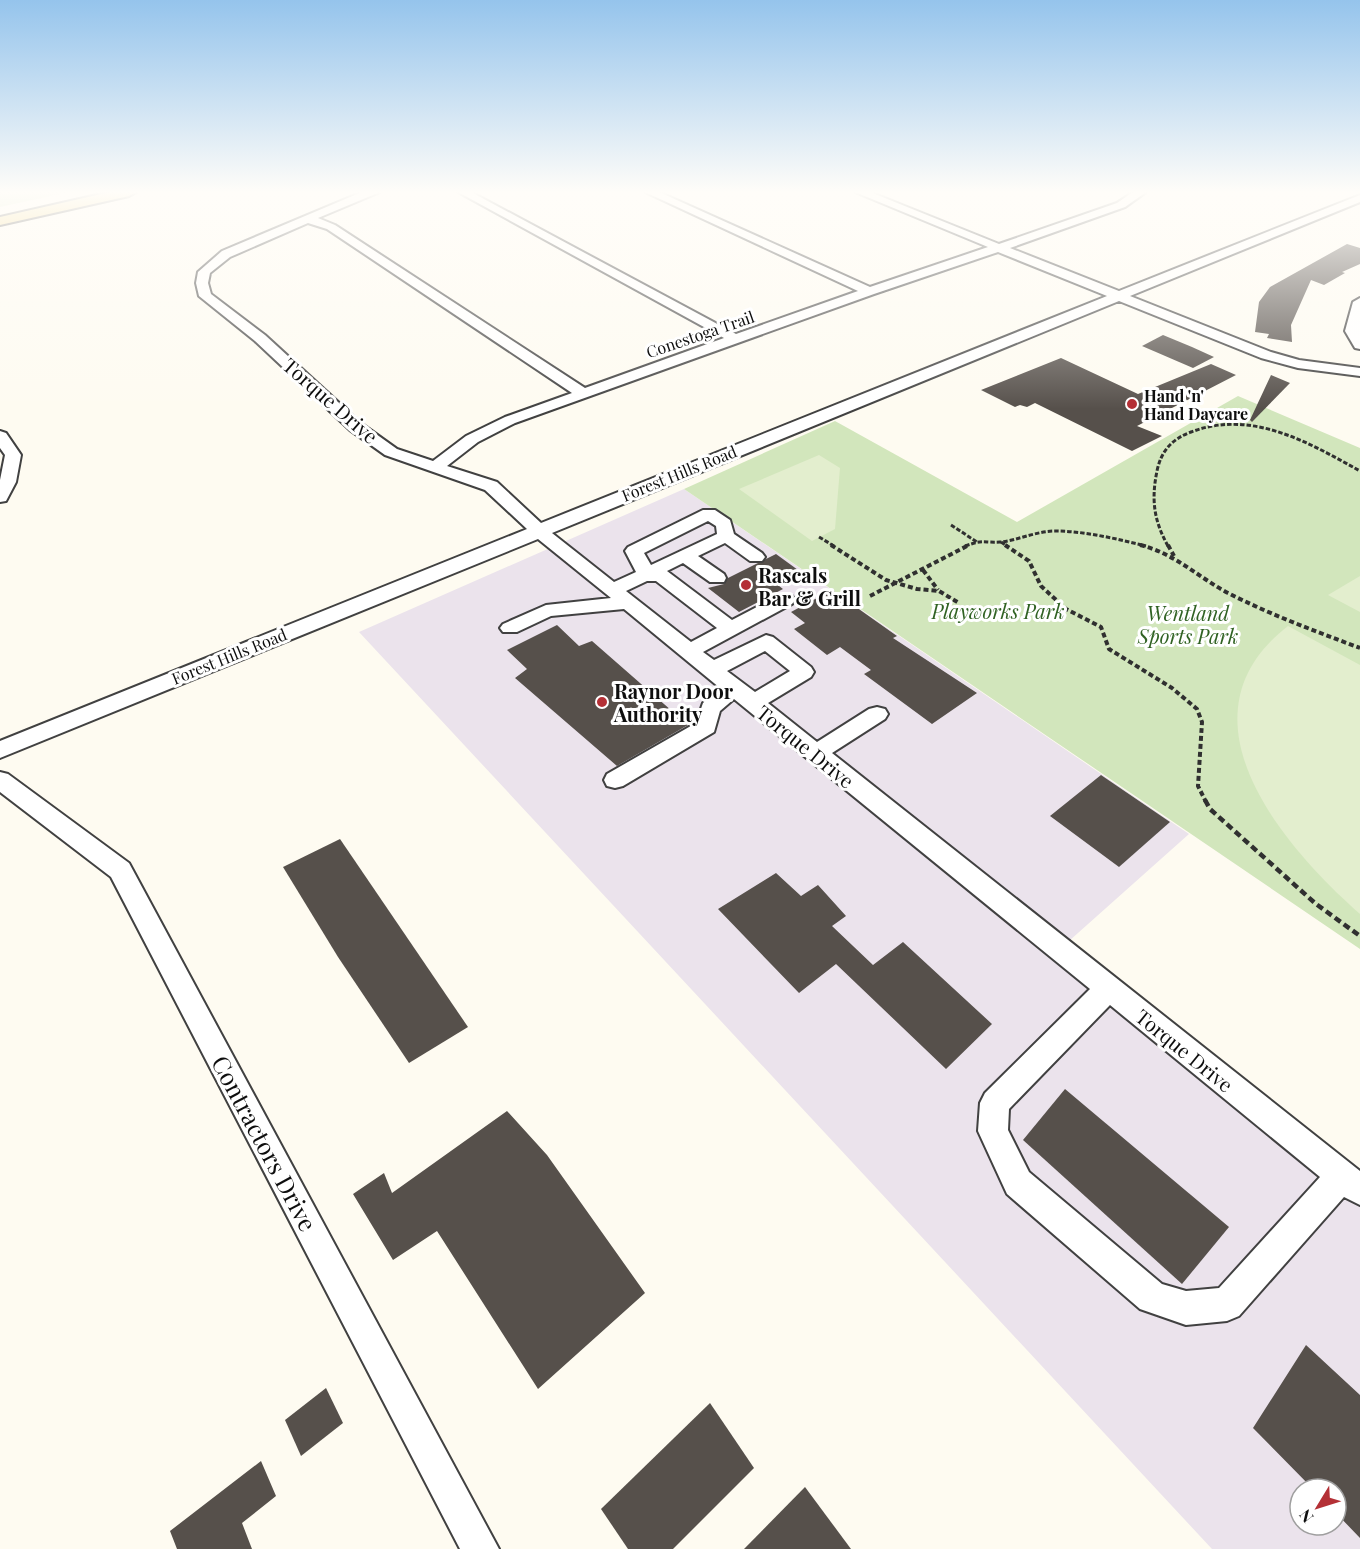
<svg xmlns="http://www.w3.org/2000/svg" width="1360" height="1549" font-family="'Playfair Display',serif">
<rect width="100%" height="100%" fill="#fefbf1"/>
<path fill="#ebe3ec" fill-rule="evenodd" d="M684,489L1189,834L1069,941L1360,1176V1549H1212L359,632ZM1300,1489H1336V1525H1300Z"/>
<g fill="#d2e6bc">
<path d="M0,192H69L0,207Z"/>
<path d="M1238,396L1360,448V949L684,489L835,421L1017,522Z"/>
</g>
<g fill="#e3eece">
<path d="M819,455L840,468L835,529L812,541L739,489Z"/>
<path d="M1360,576V612L1328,595Z"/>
<path d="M1288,626L1360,665V914C1281,844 1172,716 1288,626Z"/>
</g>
<g fill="#56504b">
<path d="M1347,244L1360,248V264L1342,272L1345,273L1324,285L1311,280L1291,325L1292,342L1267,338L1269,334L1255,332L1259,302L1270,287Z"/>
<path d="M1163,335L1192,347L1214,357L1193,368L1142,346Z"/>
<path d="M1061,358L1138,394L1211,364L1236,375L1137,426L1162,436L1132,451L1035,403L1027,407L1020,405L1015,407L981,390Z"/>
<path d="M1271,375L1290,383L1252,422L1250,420Z"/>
<path d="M776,554L798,570L774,582L783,589L739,612L708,588L724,584L728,578Z"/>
<path d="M832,590L897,636L893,638L977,693L932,724L864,674L871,670L840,647L827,655L794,629L805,623L791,612Z"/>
<path d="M557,625L579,646L592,641L688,725L617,766L515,678L527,669L507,650Z"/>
<path d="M1101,775L1170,822L1119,867L1050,816Z"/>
<path d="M340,839L468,1027L409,1063L338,957L283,867Z"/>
<path d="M776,873L801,896L818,885L846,916L832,926L873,965L903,942L992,1024L946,1069L836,964L799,993L718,909Z"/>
<path d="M1065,1089L1229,1227L1182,1284L1023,1140Z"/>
<path d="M507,1111L547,1155L645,1293L538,1389L437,1231L393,1260L353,1194L384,1173L392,1193Z"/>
<path d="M1306,1345L1360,1395V1538L1336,1513V1489H1313L1253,1428Z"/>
<path d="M326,1388L343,1423L301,1456L285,1420Z"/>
<path d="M710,1403L754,1468L673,1549H628L601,1509Z"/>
<path d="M261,1461L276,1496L242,1523L252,1549H177L170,1531Z"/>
<path d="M805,1487L851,1549H744Z"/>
</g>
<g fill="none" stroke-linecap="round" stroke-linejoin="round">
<defs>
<g id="minor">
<path d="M362,192H380L318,218L335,225L585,388L724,338L458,192H471L736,334L858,291L645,192H659L870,287L988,247L855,192H870L999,244L1117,203L1133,192H1146L1125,207L1010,248L1119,291L1360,195V202L1130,296L1271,352L1299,360L1360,368V376L1298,368L1261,358L1119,301L552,533L614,582L636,572L625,551L628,547L703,510H715L730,520L734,534L762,553L765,557L762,561H750L725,543L698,556L724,574L726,578L724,582H710L683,563L667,571L732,620L778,596H792L795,600L792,604L703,652L714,660L766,635L773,637L811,667L814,672L811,677L768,703L817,742L869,709L877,707L885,709L888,714L885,719L832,753L1360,1171V1205L1344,1197L1239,1316L1227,1321L1186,1325L1140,1309L1007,1194L978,1131L980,1103L985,1093L1090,989L734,699L720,711L714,732L623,786L615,788L607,786L604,780L607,774L696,723L703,703L720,688L624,609L551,616L517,632H503L500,628L503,624L546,605L611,598L538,539L0,758V741L527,529L485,490L385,455L350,430L255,341L199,296L196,283L198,272L222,251ZM308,223L327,229L572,393L505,417L466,436L433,461L397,449L362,424L265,335L211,294L208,283L210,273L230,257ZM998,252L1107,296L541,523L497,482L447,466L478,442L515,423L874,294ZM708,521L716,526L717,534L651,565L644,553ZM647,581H656L717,628L691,642L626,591ZM765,651L790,671L755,692L727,671ZM1110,1005L1320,1177L1219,1288L1186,1291L1162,1284L1029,1172L1008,1130L1009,1109Z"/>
<path d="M1360,298V349L1355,348L1345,331L1353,302Z"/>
<path d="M0,431L6,433L21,455L16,482L6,501L0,502V480L5,455L0,448Z"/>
<path d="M0,772L8,774L129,863L499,1549H460L111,877L0,792Z"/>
</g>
<path id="major" d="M110,192H136L129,196L0,225V217Z"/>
</defs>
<use href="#minor" stroke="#414141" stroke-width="4"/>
<use href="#major" stroke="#1f1f1f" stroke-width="4"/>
<g stroke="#303030" stroke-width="3" stroke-dasharray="4.5 2" stroke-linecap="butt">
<path d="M951,525L977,542"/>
<path d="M819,537L834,546"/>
<path d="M1001,542L1007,546"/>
<path d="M965,546C985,539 982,543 1000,542C1016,541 1036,531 1055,531C1085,531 1117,539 1146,546"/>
<path d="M1168,546C1154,521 1151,500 1157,471C1161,451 1172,439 1191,432C1251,409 1308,442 1360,471"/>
</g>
<g stroke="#303030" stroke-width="4" stroke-dasharray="5 3" stroke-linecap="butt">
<path d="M831,545L886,580L917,589L939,591L959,603"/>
<path d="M1005,545L1029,561L1041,586L1066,609L1101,627L1109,649L1172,688L1197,709L1202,722L1198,786L1206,802"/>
<path d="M1140,545C1174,553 1198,577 1228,593C1271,615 1315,631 1360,648"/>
<path d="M1168,545L1174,556"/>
<path d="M923,570L938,590"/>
<path d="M870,596L969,545"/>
</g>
<path stroke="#303030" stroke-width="4.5" stroke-dasharray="7 4" stroke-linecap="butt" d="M1205,800L1210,809L1316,904L1360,936"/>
<use href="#minor" fill="#fff" fill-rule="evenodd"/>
<use href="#major" fill="#eed071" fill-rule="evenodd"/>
</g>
<linearGradient id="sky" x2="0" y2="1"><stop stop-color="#95c4ec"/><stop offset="0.47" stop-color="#fffdf9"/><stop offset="1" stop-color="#fffdf9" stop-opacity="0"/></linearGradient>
<rect width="1360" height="409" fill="url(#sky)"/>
<g fill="#b43036" stroke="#fff" stroke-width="2">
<circle cx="1132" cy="404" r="6"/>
<circle cx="746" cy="585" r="6"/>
<circle cx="602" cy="702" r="6"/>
</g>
<g text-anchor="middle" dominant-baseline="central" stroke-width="6" stroke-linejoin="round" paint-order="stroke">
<g font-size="16" fill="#0e0e0e" stroke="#fff">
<text transform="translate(700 334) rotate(-19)">Conestoga Trail</text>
<text transform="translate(679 473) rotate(-22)">Forest Hills Road</text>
<text transform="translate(229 656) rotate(-22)">Forest Hills Road</text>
</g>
<g font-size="16" font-weight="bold" fill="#0e0e0e" stroke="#fff" text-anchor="start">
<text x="1144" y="395">Hand 'n'<tspan x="1144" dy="18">Hand Daycare</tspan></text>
</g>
<g font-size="20" fill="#0e0e0e" stroke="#fff">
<text transform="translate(331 400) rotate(41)">Torque Drive</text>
<text transform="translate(806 746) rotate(39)">Torque Drive</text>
<text transform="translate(1185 1050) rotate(39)">Torque Drive</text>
</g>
<g font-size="20" font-weight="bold" fill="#0e0e0e" stroke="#fff" text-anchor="start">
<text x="758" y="574">Rascals<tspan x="758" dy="23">Bar &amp; Grill</tspan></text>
<text x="614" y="690">Raynor Door<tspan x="614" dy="23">Authority</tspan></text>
</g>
<g font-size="20" font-style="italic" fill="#306223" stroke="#fff">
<text x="998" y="610">Playworks Park</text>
<text x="1188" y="612">Wentland<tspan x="1188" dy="23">Sports Park</tspan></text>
</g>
<g font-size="24" fill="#0e0e0e" stroke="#fff">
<text transform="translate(265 1143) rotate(62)">Contractors Drive</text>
</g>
</g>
<g transform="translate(1318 1507) rotate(232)"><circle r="28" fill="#ffffff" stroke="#9f9f9f" stroke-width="1.5"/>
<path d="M0-4.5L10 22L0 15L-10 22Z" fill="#b43036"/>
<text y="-9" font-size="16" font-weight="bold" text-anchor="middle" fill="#0e0e0e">N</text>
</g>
</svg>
